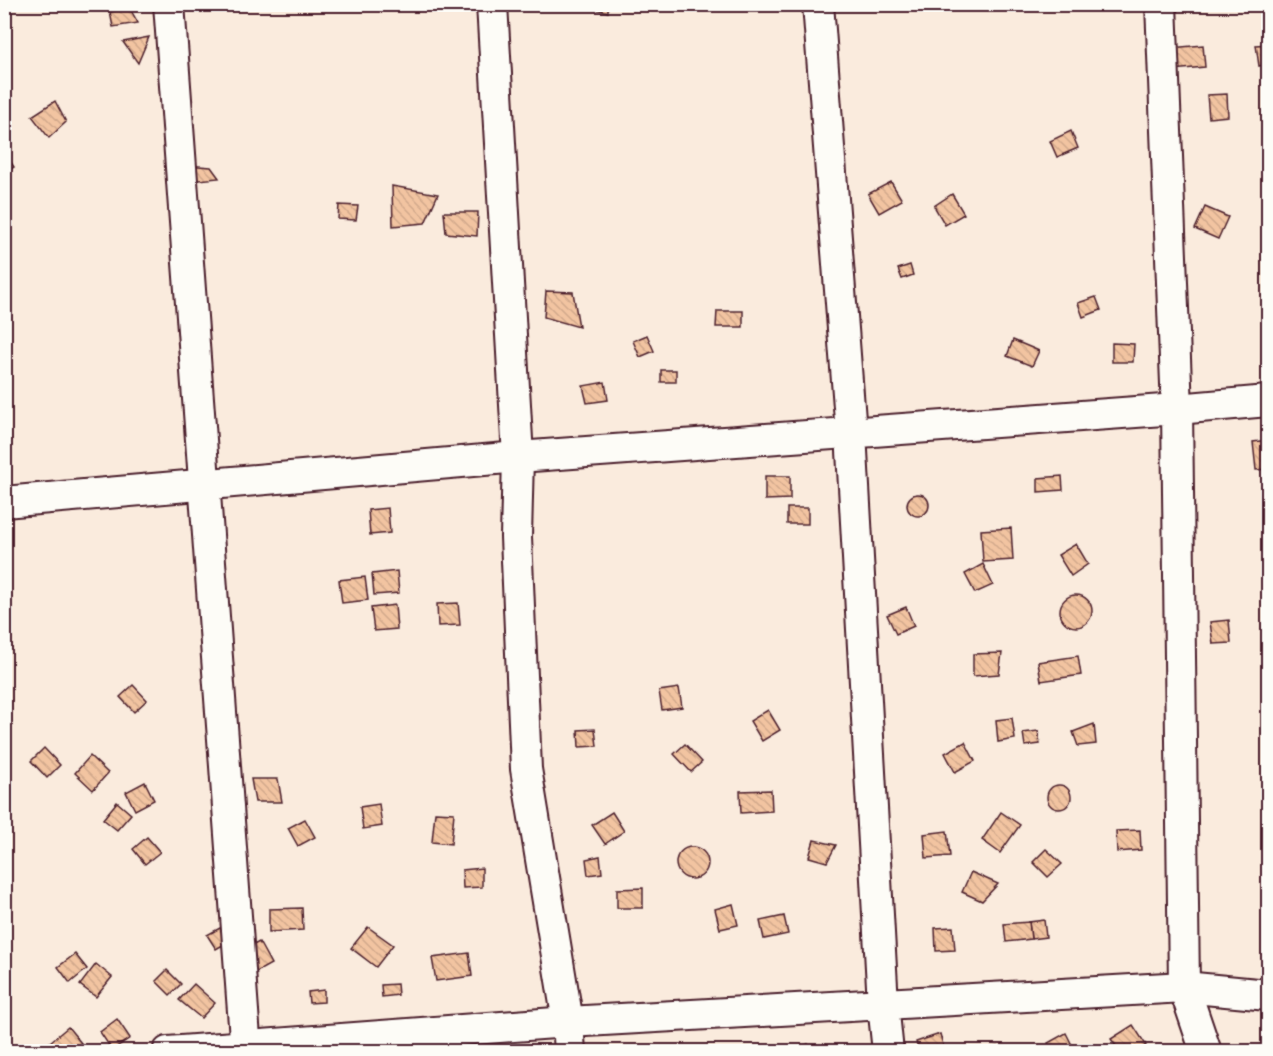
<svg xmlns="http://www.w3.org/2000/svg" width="1273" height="1056" font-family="'Playpen Sans',sans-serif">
<defs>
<pattern id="building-back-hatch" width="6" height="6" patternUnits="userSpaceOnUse" patternTransform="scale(1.5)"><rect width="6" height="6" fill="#f2c4a1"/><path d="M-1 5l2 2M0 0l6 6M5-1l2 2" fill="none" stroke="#d1a88b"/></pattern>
</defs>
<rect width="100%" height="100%" fill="#faebdd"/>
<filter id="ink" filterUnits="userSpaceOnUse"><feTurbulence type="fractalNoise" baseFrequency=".0167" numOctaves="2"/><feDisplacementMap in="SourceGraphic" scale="12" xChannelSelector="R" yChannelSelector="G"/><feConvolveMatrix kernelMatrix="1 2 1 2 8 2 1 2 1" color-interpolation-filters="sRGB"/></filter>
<g filter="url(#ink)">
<g fill="url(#building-back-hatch)" stroke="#4a1f2b" stroke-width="1.5">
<path d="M574,4H608V12Z"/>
<path d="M129,7L138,23L113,27L110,12Z"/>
<path d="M149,37L138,63L123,42Z"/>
<path d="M1268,44V64L1259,66L1256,45Z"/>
<path d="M1203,45L1205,67L1172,70L1171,48Z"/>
<path d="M1227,94L1228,116L1209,118L1207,95Z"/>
<path d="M55,101L66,122L49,138L32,116Z"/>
<path d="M1071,131L1078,148L1057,157L1050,141Z"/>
<path d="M4,152L14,167L4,173Z"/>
<path d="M186,165L211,167L219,178L189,181Z"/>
<path d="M891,182L902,200L879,213L868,194Z"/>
<path d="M392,186L438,194L425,223L393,226Z"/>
<path d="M952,194L964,214L945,225L934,206Z"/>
<path d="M339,205L358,206L356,220L338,219Z"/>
<path d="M1205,207L1228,217L1218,239L1195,229Z"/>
<path d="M444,212H478L477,236L446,233Z"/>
<path d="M910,265L913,275L902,279L898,269Z"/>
<path d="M546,291L573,292L579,327L544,317Z"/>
<path d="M1096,297L1101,310L1083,317L1078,303Z"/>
<path d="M717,311H743V327H716Z"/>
<path d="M647,335L654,351L640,357L633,341Z"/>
<path d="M1013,340L1039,351L1032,366L1007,356Z"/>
<path d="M1112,343L1134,344L1133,362H1112Z"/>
<rect x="661" y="370" width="15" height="12"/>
<path d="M605,382L608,400L587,403L583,386Z"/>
<path d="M1268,440V469L1256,470L1253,442Z"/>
<path d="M765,476H790V499L765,500Z"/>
<path d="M1062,476L1063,490L1038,492V478Z"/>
<circle cx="918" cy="505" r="11"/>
<path d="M388,508L390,533L370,535L368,510Z"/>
<rect x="787" y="508" width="21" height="16"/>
<path d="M1011,528L1013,560L983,562L981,530Z"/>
<path d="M1076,544L1088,564L1071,576L1058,555Z"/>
<path d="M983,564L993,585L975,593L965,574Z"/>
<path d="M397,571L399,593L374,595L372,574Z"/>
<path d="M365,577L368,600L342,603L339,580Z"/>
<circle cx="1076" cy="611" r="16"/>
<path d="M458,603L460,625L438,626L437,604Z"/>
<path d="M395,605L397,629L374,631L371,608Z"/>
<path d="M906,607L914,626L896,634L887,615Z"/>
<path d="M1229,620L1231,643L1213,644L1210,622Z"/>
<path d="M1002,653L999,674L973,676V654Z"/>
<path d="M1078,656L1081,675L1041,681L1038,662Z"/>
<path d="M133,685L147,700L134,712L120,697Z"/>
<path d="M679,688L682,707L662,710L659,691Z"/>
<path d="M768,710L780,730L762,741L750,721Z"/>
<path d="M1012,718L1015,739L998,742L996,720Z"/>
<path d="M1094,724L1096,744L1078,746L1073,732Z"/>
<path d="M595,729L597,746L579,747L578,730Z"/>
<path d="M1038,731L1040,744L1025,746L1023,733Z"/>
<path d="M965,742L975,761L955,772L945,753Z"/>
<path d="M685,744L702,762L691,772L674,754Z"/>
<path d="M44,748L60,765L47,778L31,761Z"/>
<path d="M90,756L108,773L93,790L75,773Z"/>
<path d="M251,779H278L282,802H255Z"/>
<path d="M145,782L154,800L135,810L126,792Z"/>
<circle cx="1059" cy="797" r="12"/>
<path d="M771,790L772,811L741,813L740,791Z"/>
<path d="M117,802L131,814L117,830L103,819Z"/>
<path d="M379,804L382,826L363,829L360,807Z"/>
<path d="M435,812L454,813L451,844L432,842Z"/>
<path d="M612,812L624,831L605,844L592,825Z"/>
<path d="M1001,812L1020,825L1000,853L982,840Z"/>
<path d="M305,819L315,837L298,846L288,828Z"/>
<path d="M1140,830L1141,850L1117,852L1116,831Z"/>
<path d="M947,831L950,856L926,858L924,834Z"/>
<path d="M147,837L160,852L145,864L133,849Z"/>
<path d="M814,840L836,845L827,862L809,857Z"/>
<circle cx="692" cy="863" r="16"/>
<path d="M1046,849L1062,864L1048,877L1033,862Z"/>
<path d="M600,856L602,873L588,875L586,859Z"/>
<path d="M482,868V887L463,888L462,870Z"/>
<path d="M971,872L998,884L982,901L962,892Z"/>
<path d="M643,888V908H617V889Z"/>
<path d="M733,904L738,925L720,929L715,909Z"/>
<path d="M302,908L303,930L269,932V909Z"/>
<path d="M784,916L788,934L764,939L760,921Z"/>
<path d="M1044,920L1046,937L1031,939L1029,922Z"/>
<path d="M1029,922L1031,939L1006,942L1004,924Z"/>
<path d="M368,927L393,945L376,967L351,948Z"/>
<path d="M953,927L955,950L936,951L935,928Z"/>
<path d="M220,928L228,942L216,949L207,935Z"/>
<path d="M259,942L271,964L253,974L241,952Z"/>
<path d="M469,953L472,976L436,981L432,958Z"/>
<path d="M75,954L87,969L70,983L58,967Z"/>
<path d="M96,964L112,977L96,997L80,985Z"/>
<path d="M167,970L181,984L170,995L156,981Z"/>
<path d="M194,984L215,1003L201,1018L179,1000Z"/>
<path d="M397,984L398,995L382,997L381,985Z"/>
<path d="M324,990V1002L309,1003L308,992Z"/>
<path d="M117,1019L130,1038L112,1050L100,1032Z"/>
<path d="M1133,1025L1146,1045L1136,1052H1120L1111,1039Z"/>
<path d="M68,1027L81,1043L71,1052H59L50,1042Z"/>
<path d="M1066,1033L1075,1051L1053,1052L1048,1043Z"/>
<path d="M940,1034L945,1052H919L916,1042Z"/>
<path d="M808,1044L811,1052H796V1049Z"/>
<path d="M997,1047L998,1052H978Z"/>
</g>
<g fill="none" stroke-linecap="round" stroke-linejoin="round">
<defs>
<g id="street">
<path d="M169,4L246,1052"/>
<path d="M492,4L518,457L516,537L526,769L568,1022L570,1052"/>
<path d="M818,4L851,433L883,1004L888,1052"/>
<path d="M1161,4L1177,409L1184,987L1206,1052"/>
<path d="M4,502L518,457L1177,409L1268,401"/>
<path d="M168,1052L568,1022L1184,987L1268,995"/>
</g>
</defs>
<use href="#street" stroke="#4a1f2b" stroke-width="34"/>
<use href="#street" stroke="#fdfcf7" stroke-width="30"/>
</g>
</g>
<rect width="1273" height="1056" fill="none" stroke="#fdfcf7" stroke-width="24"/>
<rect x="12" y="12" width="1249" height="1032" fill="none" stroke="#4a1f2b" stroke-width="2" filter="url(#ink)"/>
</svg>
